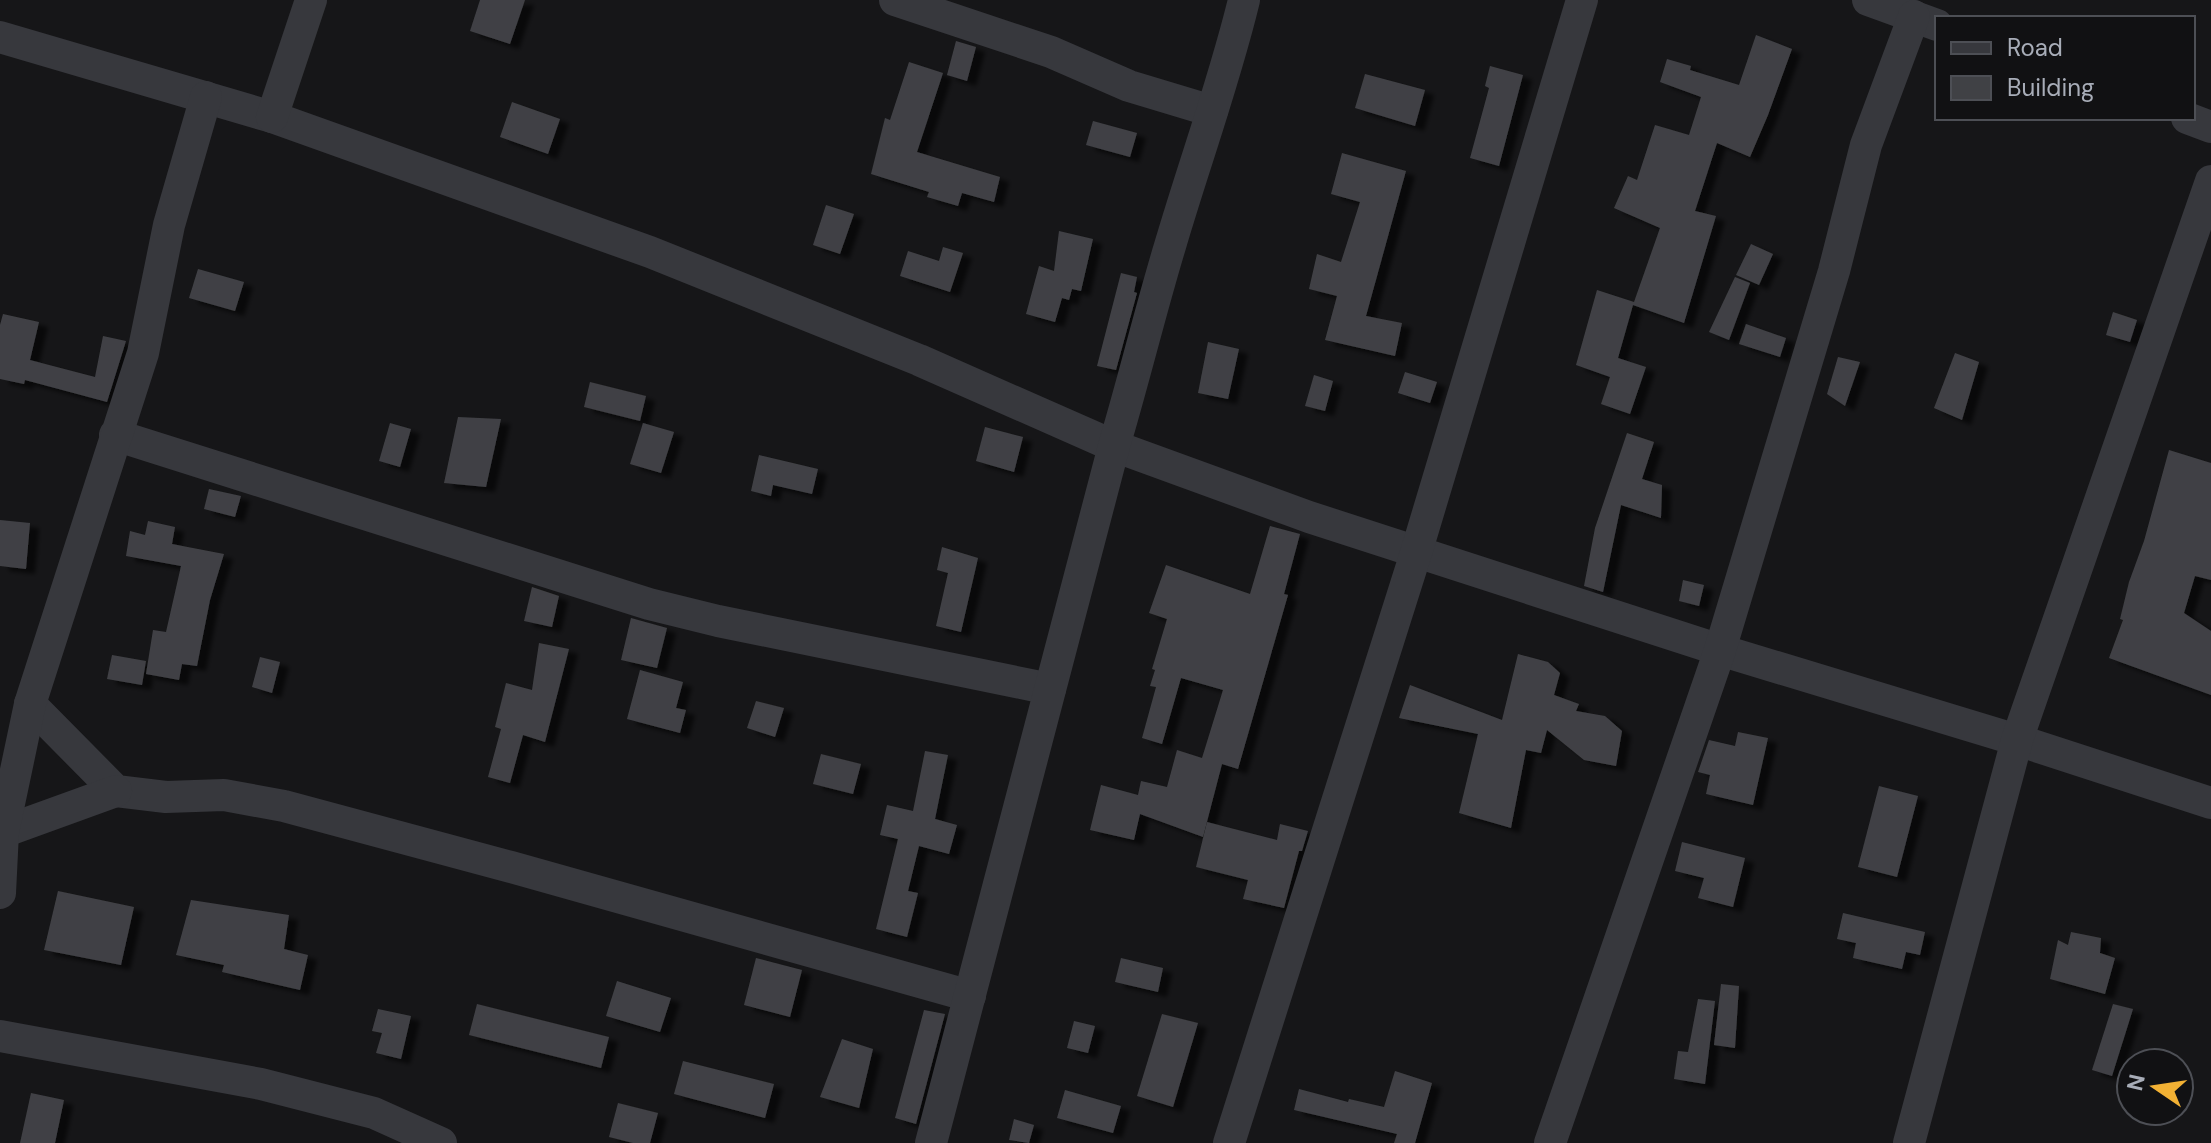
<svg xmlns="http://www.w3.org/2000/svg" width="2211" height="1143" font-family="'DM Sans',sans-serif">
<defs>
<filter id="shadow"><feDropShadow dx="9" dy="5" stdDeviation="2" flood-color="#0009"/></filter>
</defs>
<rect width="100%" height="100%" fill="#161618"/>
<g fill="#404145" filter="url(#shadow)">
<path d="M480,0H525L510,44L470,31Z"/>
<path d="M1756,35L1792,49L1768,115L1750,157L1717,143L1695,211L1716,216L1684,323L1633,305L1618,358L1646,367L1630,414L1601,404L1610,377L1576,365L1597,290L1634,302L1660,228L1614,208L1628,176L1637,180L1655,125L1689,135L1701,97L1660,82L1667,59L1691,66L1690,70L1739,85Z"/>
<path d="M956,41L976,47L967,81L947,75Z"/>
<path d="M909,62L943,73L917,152L1000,177L994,202L962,193L958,206L927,197L929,192L871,174L885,118L890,120Z"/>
<path d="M1490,66L1523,75L1499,166L1470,158L1489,88L1485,86Z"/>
<path d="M1365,74L1425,90L1415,126L1355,108Z"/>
<path d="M512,102L560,119L548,154L500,137Z"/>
<path d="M1093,121L1137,133L1130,157L1086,145Z"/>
<path d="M1342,153L1406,171L1366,316L1402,323L1395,356L1325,340L1337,296L1309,289L1317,254L1341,262L1360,202L1331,194Z"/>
<path d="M826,205L854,214L840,254L813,245Z"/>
<path d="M1059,231L1093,239L1081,291L1072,289L1069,300L1062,298L1055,322L1026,314L1039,266L1054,271Z"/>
<path d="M1751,244L1773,254L1759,285L1736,275Z"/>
<path d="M943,247L963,253L950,292L900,276L908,251L939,261Z"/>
<path d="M198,269L244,282L235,311L189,298Z"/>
<path d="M1121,273L1137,277L1134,292L1137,293L1116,370L1097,366Z"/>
<path d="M1735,277L1750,283L1729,340L1709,332Z"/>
<path d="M2113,312L2137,320L2130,342L2106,335Z"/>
<path d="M3,314L39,322L30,360L95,377L103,336L126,341L107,402L25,380L24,384L0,379V325Z"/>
<path d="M1746,324L1786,338L1780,357L1739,344Z"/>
<path d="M1208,342L1239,349L1228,399L1198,393Z"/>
<path d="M1955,353L1979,362L1962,420L1934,408Z"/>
<path d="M1838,357L1860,362L1845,406L1827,394Z"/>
<path d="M1405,372L1437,382L1430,403L1398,393Z"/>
<path d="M1314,375L1333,381L1325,411L1305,406Z"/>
<path d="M590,382L646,396L640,421L584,407Z"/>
<path d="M458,417L501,419L486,487L444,483Z"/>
<path d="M390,423L411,429L400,467L379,461Z"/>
<path d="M643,423L674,432L661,473L630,464Z"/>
<path d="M985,427L1023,437L1014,472L976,461Z"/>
<path d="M1627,433L1654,442L1642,479L1662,485L1661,518L1621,505L1603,592L1584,586L1595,528Z"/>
<path d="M2169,450L2211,463V580L2195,576L2184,613L2211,631V695L2109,658L2123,620L2120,619L2129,582L2144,541Z"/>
<path d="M759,455L818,469L812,494L773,485L771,496L751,491Z"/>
<path d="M209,489L241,496L235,517L204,509Z"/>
<path d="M0,520L30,523L26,569L0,566Z"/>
<path d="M148,521L175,527L172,544L224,554L210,600L197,666L182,664L179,680L146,674L153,630L166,632L181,566L126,556L130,531L145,535Z"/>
<path d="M1270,526L1300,534L1284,594L1288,595L1238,769L1222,764L1203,837L1140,814L1134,840L1090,830L1101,785L1138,795L1141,781L1167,787L1177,750L1202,758L1223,690L1181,678L1162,744L1142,738L1156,687L1150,686L1155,670L1152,669L1167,619L1149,613L1166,565L1250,594Z"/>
<path d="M942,547L978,558L961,632L936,626L948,573L937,570Z"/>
<path d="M1683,580L1704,585L1699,606L1679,601Z"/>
<path d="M532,587L559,596L552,627L524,621Z"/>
<path d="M631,618L667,628L657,668L621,660Z"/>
<path d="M539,643L569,649L545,742L523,735L510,783L488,777L501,729L495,727L506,683L532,690Z"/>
<path d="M1518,654L1548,662L1560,673L1554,695L1579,704L1576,711L1605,716L1622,731L1616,766L1584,760L1547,730L1541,753L1526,750L1511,828L1459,813L1478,734L1399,718L1410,685L1502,720Z"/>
<path d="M112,655L146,661L142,685L107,679Z"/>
<path d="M260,657L280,662L272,693L252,687Z"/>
<path d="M640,670L683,682L676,708L686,710L680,733L627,719Z"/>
<path d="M756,701L784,708L775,737L747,728Z"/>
<path d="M1738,732L1768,738L1753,805L1706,794L1710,775L1698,772L1709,740L1735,746Z"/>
<path d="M925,751L948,755L935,819L957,825L949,854L919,846L908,891L918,893L907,937L876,929L898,839L880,835L887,805L913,811Z"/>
<path d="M821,754L861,764L853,794L813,784Z"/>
<path d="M1879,786L1918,796L1897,877L1858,867Z"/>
<path d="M1207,822L1277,840L1280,824L1308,831L1302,851H1299L1284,908L1243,899L1248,880L1196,867Z"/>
<path d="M1682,842L1745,858L1733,907L1698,898L1704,878L1675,871Z"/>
<path d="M58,891L134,907L121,965L44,950Z"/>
<path d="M191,900L289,915L284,949L308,955L300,990L222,972L224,965L176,955Z"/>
<path d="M1843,913L1925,932L1920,955L1906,952L1902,969L1853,958L1856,943L1837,939Z"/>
<path d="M2071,932L2101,938L2100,953L2115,958L2105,994L2050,979L2058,940L2068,945Z"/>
<path d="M756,958L802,970L790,1017L744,1005Z"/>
<path d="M1121,958L1163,968L1158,992L1115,982Z"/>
<path d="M617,981L671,998L660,1032L606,1016Z"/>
<path d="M1721,984L1739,986L1735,1048L1714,1045Z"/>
<path d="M1698,999L1715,1001L1705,1084L1674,1079L1678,1051L1688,1052Z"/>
<path d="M477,1004L609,1037L601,1068L469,1035Z"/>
<path d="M2113,1004L2133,1009L2112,1076L2092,1070Z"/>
<path d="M378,1009L411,1016L401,1059L376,1053L382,1033L372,1031Z"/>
<path d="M924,1010L945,1014L916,1124L895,1118Z"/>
<path d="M1162,1014L1198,1023L1173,1107L1137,1096Z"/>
<path d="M1074,1021L1095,1026L1088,1053L1067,1048Z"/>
<path d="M842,1039L873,1049L859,1108L820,1097Z"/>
<path d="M683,1061L774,1084L765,1118L674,1094Z"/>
<path d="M1395,1071L1432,1083L1415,1143H1394L1397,1134L1294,1110L1299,1089L1348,1102L1349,1099L1384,1107Z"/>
<path d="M1065,1090L1121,1106L1113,1133L1057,1118Z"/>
<path d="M31,1093L64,1100L55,1143H20Z"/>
<path d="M618,1103L658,1113L650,1143H633L609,1137Z"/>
<path d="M1014,1119L1034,1125L1029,1143L1009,1140Z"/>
</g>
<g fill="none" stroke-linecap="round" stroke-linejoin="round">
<g stroke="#37383d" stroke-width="32">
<path d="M895,0L1051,52L1129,86L1212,111"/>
<path d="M1868,0L1937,25"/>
<path d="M0,37L272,117L650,252L919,360L1114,446L1309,517L1720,650L2017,740L2211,803"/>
<path d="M272,117L311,0"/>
<path d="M2187,118L2211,127"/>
<path d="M115,435L649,604L718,621L1050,689"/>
<path d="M30,704L116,791L166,797L224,795L284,806L511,867L970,996"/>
<path d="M3,832L116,791"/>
<path d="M0,893L3,832L30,704L143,353L169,225L206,97"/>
<path d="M0,1036L261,1084L374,1113L441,1143"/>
<path d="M931,1143L1114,446C1134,379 1150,312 1170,246C1194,164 1224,83 1244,0"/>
<path d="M1229,1143L1416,553L1582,0"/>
<path d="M1550,1143L1720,650L1834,271L1866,145L1914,16"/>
<path d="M1909,1143L2017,740L2211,181"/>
</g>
</g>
<rect x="1935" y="16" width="260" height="104" fill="#111113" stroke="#4d4f55" stroke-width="2"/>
<rect x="1951" y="42" width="40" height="12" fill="#37383d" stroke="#4d4f55" stroke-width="2"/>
<text x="2007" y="56" font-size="24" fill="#a8adb8">Road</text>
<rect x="1951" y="76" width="40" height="24" fill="#404145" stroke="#4d4f55" stroke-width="2"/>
<text x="2007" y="96" font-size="24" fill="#a8adb8">Building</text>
<g transform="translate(2155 1087) rotate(283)"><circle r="38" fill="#111113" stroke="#4d4f55" stroke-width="2"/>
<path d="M0-6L14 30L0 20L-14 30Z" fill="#f2b134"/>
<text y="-12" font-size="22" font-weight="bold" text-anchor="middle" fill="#a8adb8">N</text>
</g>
</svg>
